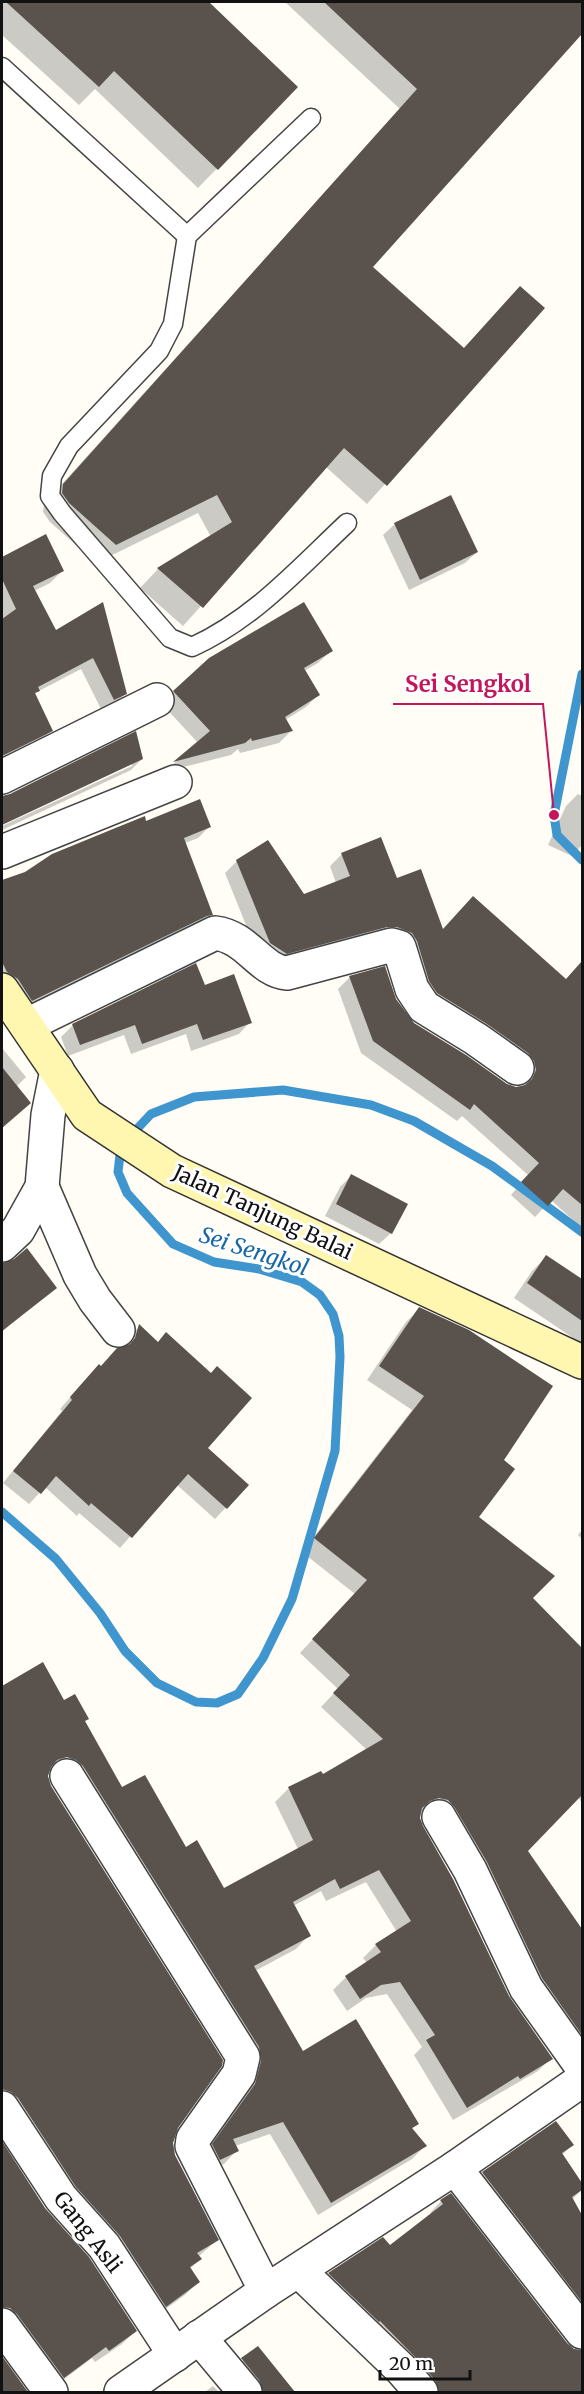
<svg xmlns="http://www.w3.org/2000/svg" width="584" height="2394" font-family="Merriweather,serif">
<rect width="100%" height="100%" fill="#fffdf5"/>
<g fill="#0003">
<path d="M2,2H206L296,87L198,188L95,89L79,105L2,35Z"/>
<path d="M285,2H582V32L371,268L463,349L520,288L542,309L367,504L326,467L183,626L140,588L158,569L211,537L198,513L96,563L50,522L43,512L44,504L400,109Z"/>
<path d="M395,524L477,552L465,563L409,590L383,535Z"/>
<path d="M45,536L62,571L50,583L34,591L56,632L102,604L125,694L113,706L102,711L81,669L37,692L34,695L51,730L39,742L2,761V558Z"/>
<path d="M331,651L318,663L304,671L319,694L306,707L285,720L291,731L279,743L240,753L238,749L231,755L164,772L198,743L162,704L174,692Z"/>
<path d="M142,759L131,770L2,830V826L132,766V763L2,823V797Z"/>
<path d="M578,794L582,796V845L572,856L548,845L566,806Z"/>
<path d="M146,823L209,827L198,838L185,843L211,915L200,926L21,1012L2,986V881L26,874Z"/>
<path d="M342,854L396,880L442,931L565,981L579,967L582,971V1228L551,1200L535,1217L511,1195L528,1175L462,1116L457,1121L361,1053L338,989L350,977L395,1000L413,1024L506,1085L516,1088L523,1087V1073L425,1005L405,953L274,965L258,955L225,873L237,861L303,896L336,883L330,866Z"/>
<path d="M250,1022L239,1034L191,1051L186,1034L131,1054L124,1035L68,1056L61,1037L73,1025Z"/>
<path d="M2,1048L26,1077L16,1087L18,1114L2,1128Z"/>
<path d="M351,1176L391,1233L379,1244L325,1216L340,1187Z"/>
<path d="M546,1257L582,1281V1344L514,1298L532,1271Z"/>
<path d="M2,1265L55,1287L2,1332Z"/>
<path d="M419,1309L501,1455L477,1517L531,1598L582,1650V1803L578,1797L484,1791L582,1932V2039L570,2048L425,1811L420,1812L419,1816L421,1827L508,1997L551,2058L538,2071L453,2120L414,2055L422,2047L387,1994L366,1998L347,2011L333,1990L346,1977L367,1963L363,1958L376,1945L397,1932L366,1882L326,1901L321,1891L293,1906L309,1935L296,1949L255,1971L302,2053L417,2124L411,2130L425,2146L412,2159L318,2215L270,2134L235,2146L237,2150L224,2164L207,2172L200,2159L242,2099L249,2075L62,1772L48,1771L47,1777L176,2128L172,2143L174,2155L217,2240L198,2257L200,2259L190,2269L198,2282L185,2295L152,2319L2,2108V1683L4,1687L63,1702L84,1722L122,1789L186,1849L223,1890L298,1849L275,1802L288,1789L321,1773L322,1776L367,1750L321,1707L338,1689L300,1653L355,1594L302,1552L412,1410L367,1380L406,1322Z"/>
<path d="M139,1327L157,1343L211,1375L206,1448L247,1485L215,1519L176,1484L120,1548L79,1513L77,1516L45,1487L29,1504L3,1483L62,1411L60,1409L88,1377L99,1366L101,1367L125,1347L128,1337Z"/>
<path d="M582,1530V1539L578,1535Z"/>
<path d="M556,2123L572,2145L562,2155L582,2186V2189L572,2200L582,2217V2328L471,2185L483,2173Z"/>
<path d="M2,2144L44,2209L135,2331L122,2344L95,2362L92,2358L50,2390L2,2325Z"/>
<path d="M441,2201L566,2345L575,2351L582,2352V2392H424L318,2285L329,2274L383,2239L389,2247L432,2215L430,2213Z"/>
<path d="M258,2348L295,2392H240L226,2376Z"/>
<path d="M2,2358L27,2392H2Z"/>
<path d="M213,2386L219,2392H205Z"/>
</g>
<g fill="none" stroke-linecap="round" stroke-linejoin="round">
<g stroke="#3f96cf" stroke-width="9">
<path d="M582,674L554,815L557,835L582,860"/>
<path d="M2,1512L56,1559L100,1613L125,1651L157,1683L196,1702L217,1703L238,1694L263,1658L292,1599L335,1451L340,1357L339,1336L333,1314L320,1295L302,1282L259,1269L214,1262L173,1244L127,1193L118,1172L121,1146L151,1114L194,1097L283,1090L371,1105L414,1121L492,1166L582,1232"/>
</g>
</g>
<g fill="#5a524d">
<path d="M6,2H209L298,87L218,170L114,71L99,87Z"/>
<path d="M324,2H582V34L373,267L464,348L520,286L545,308L387,486L344,448L203,608L157,568L232,522L217,495L116,545L69,503L62,493L63,484L417,89Z"/>
<path d="M451,495L478,552L420,580L394,523Z"/>
<path d="M46,534L64,571L33,586L56,630L103,602L127,694L114,700L93,658L38,687L40,691L35,693L53,731L2,756V619L16,609L2,579V557Z"/>
<path d="M304,602L333,651L304,668L320,695L285,717L293,731L252,741L251,738L245,743L173,762L210,731L173,691L209,658Z"/>
<path d="M136,731L143,759L2,825V796L10,794Z"/>
<path d="M200,799L211,827L184,838L213,915L207,916L32,1001L18,979L7,972L2,962V880L25,872L52,854L113,829L145,816L146,821Z"/>
<path d="M381,837L397,878L421,869L443,929L473,896L566,979L582,961V1205L563,1189L548,1206L521,1182L539,1163L474,1104L470,1110L373,1041L349,976L385,966L396,999L414,1023L466,1055L507,1084L516,1087L525,1085L532,1079L536,1070L534,1061L528,1053L487,1024L437,993L429,981L417,941L412,933L397,927H387L287,954L270,943L236,860L268,840L304,894L350,876L341,853Z"/>
<path d="M196,963L205,985L234,974L252,1023L203,1040L197,1024L142,1044L135,1025L80,1045L72,1024Z"/>
<path d="M2,1067L31,1103L2,1128Z"/>
<path d="M351,1174L408,1204L392,1234L336,1204Z"/>
<path d="M27,1248L57,1288L2,1331V1263L14,1259Z"/>
<path d="M546,1255L582,1279V1321L527,1283Z"/>
<path d="M419,1307L469,1330L553,1386L504,1460L515,1469L479,1517L555,1576L533,1598L582,1648V1795L528,1851L582,1929V2035L542,1978L487,1862L455,1808L448,1800L439,1798L430,1801L422,1808L420,1818L423,1826L453,1879L509,1996L553,2059L520,2079L518,2076L467,2108L426,2040L435,2035L400,1982L381,1985L360,1999L345,1976L381,1952L375,1944L411,1921L379,1870L340,1889L335,1879L293,1902L311,1936L254,1966L303,2051L356,2019L419,2124L412,2128L427,2146L331,2203L283,2122L233,2139L239,2151L220,2160L212,2144L255,2084L261,2061L259,2047L83,1766L76,1760L67,1757L57,1760L51,1767L48,1776L51,1786L223,2060L222,2066L178,2128L173,2143L175,2155L219,2240L197,2253L202,2259L190,2267L200,2282L166,2307L120,2236L76,2187L18,2098L11,2092L2,2089V1686L43,1662L64,1700L75,1694L89,1719L85,1721L122,1787L145,1775L186,1847L197,1840L224,1888L313,1840L288,1787L321,1771L323,1774L383,1739L333,1693L350,1675L312,1639L367,1580L314,1538L424,1396L379,1366Z"/>
<path d="M139,1324L158,1342L166,1332L211,1373L217,1366L252,1398L208,1448L249,1485L227,1509L188,1474L132,1538L91,1503L89,1506L56,1476L41,1494L13,1471L72,1400L70,1397L99,1364L101,1366L117,1348L130,1344L135,1338Z"/>
<path d="M556,2121L574,2145L562,2153L582,2183V2190L572,2197L582,2215V2302L482,2172Z"/>
<path d="M2,2141L45,2208L89,2257L137,2331L109,2351L106,2347L64,2378L17,2314L10,2308L2,2307Z"/>
<path d="M451,2193L567,2343L574,2349L582,2350V2392H439L435,2380L415,2357L380,2321L379,2322L328,2273L383,2237L390,2245L443,2204L440,2200Z"/>
<path d="M258,2346L295,2392H263L259,2380L241,2358Z"/>
<path d="M2,2356L28,2392H2Z"/>
</g>
<g fill="none" stroke-linecap="round" stroke-linejoin="round">
<defs>
<g id="lane">
<path d="M2,67L187,236"/>
<path d="M311,118L187,236L173,324L159,351L69,446L52,476L50,496L62,513L170,638L192,647C254,619 298,569 347,523"/>
</g>
<g id="street">
<path d="M2,777L157,700"/>
<path d="M2,852L175,782"/>
<path d="M27,1025L215,933C248,937 260,971 287,973L392,945L399,947L412,989L424,1007L476,1039L517,1068"/>
<path d="M42,1187L80,1275L95,1300L118,1330"/>
<path d="M2,1245L18,1230L42,1187L48,1115L57,1070"/>
<path d="M67,1776L243,2057L239,2074L193,2139L192,2146L266,2291"/>
<path d="M439,1817L470,1870L526,1988L582,2067"/>
<path d="M2,2108L61,2198L104,2246L175,2355"/>
<path d="M455,2168L582,2332"/>
<path d="M299,2271L401,2369L421,2392"/>
<path d="M2,2325L51,2392"/>
<path d="M199,2337L245,2392"/>
<path d="M121,2392L266,2291L455,2168L582,2080"/>
</g>
<path id="secondary" d="M2,990L87,1115L172,1171L582,1362"/>
</defs>
<use href="#lane" stroke="#444" stroke-width="21"/>
<use href="#street" stroke="#444" stroke-width="36"/>
<use href="#secondary" stroke="#333" stroke-width="36"/>
<use href="#lane" stroke="#fff" stroke-width="18"/>
<use href="#street" stroke="#fff" stroke-width="33"/>
<use href="#secondary" stroke="#fff6b0" stroke-width="33"/>
</g>
<g text-anchor="middle" dominant-baseline="central" stroke-width="6" stroke-linejoin="round" paint-order="stroke">
<g font-size="21" fill="#111" stroke="#fff">
<text transform="translate(263 1212) rotate(25)">Jalan Tanjung Balai</text>
<text transform="translate(88 2232) rotate(52)">Gang Asli</text>
</g>
<g font-size="22" font-style="italic" fill="#1768a6" stroke="#fff">
<text transform="translate(254 1251) rotate(18)">Sei Sengkol</text>
</g>
</g>
<path fill="none" stroke="#c2185b" stroke-width="2" d="M554 815L543 704H393"/>
<circle fill="#c2185b" stroke="#fff" stroke-width="2" cx="554" cy="815" r="6"/>
<g font-size="22" text-anchor="middle" font-weight="bold" fill="#c2185b" stroke="#fff" stroke-width="6" stroke-linejoin="round" paint-order="stroke">
<text x="468" y="692">Sei Sengkol</text>
</g>
<rect width="584" height="2394" fill="none" stroke="#111111" stroke-width="6"/>
<path d="M380 2370v9h90v-9" fill="none" stroke="#111111" stroke-width="3"/>
<text x="389" y="2370" font-size="18" fill="#111111" stroke="#ffffff" stroke-width="4.5" paint-order="stroke">20 m</text>
</svg>
